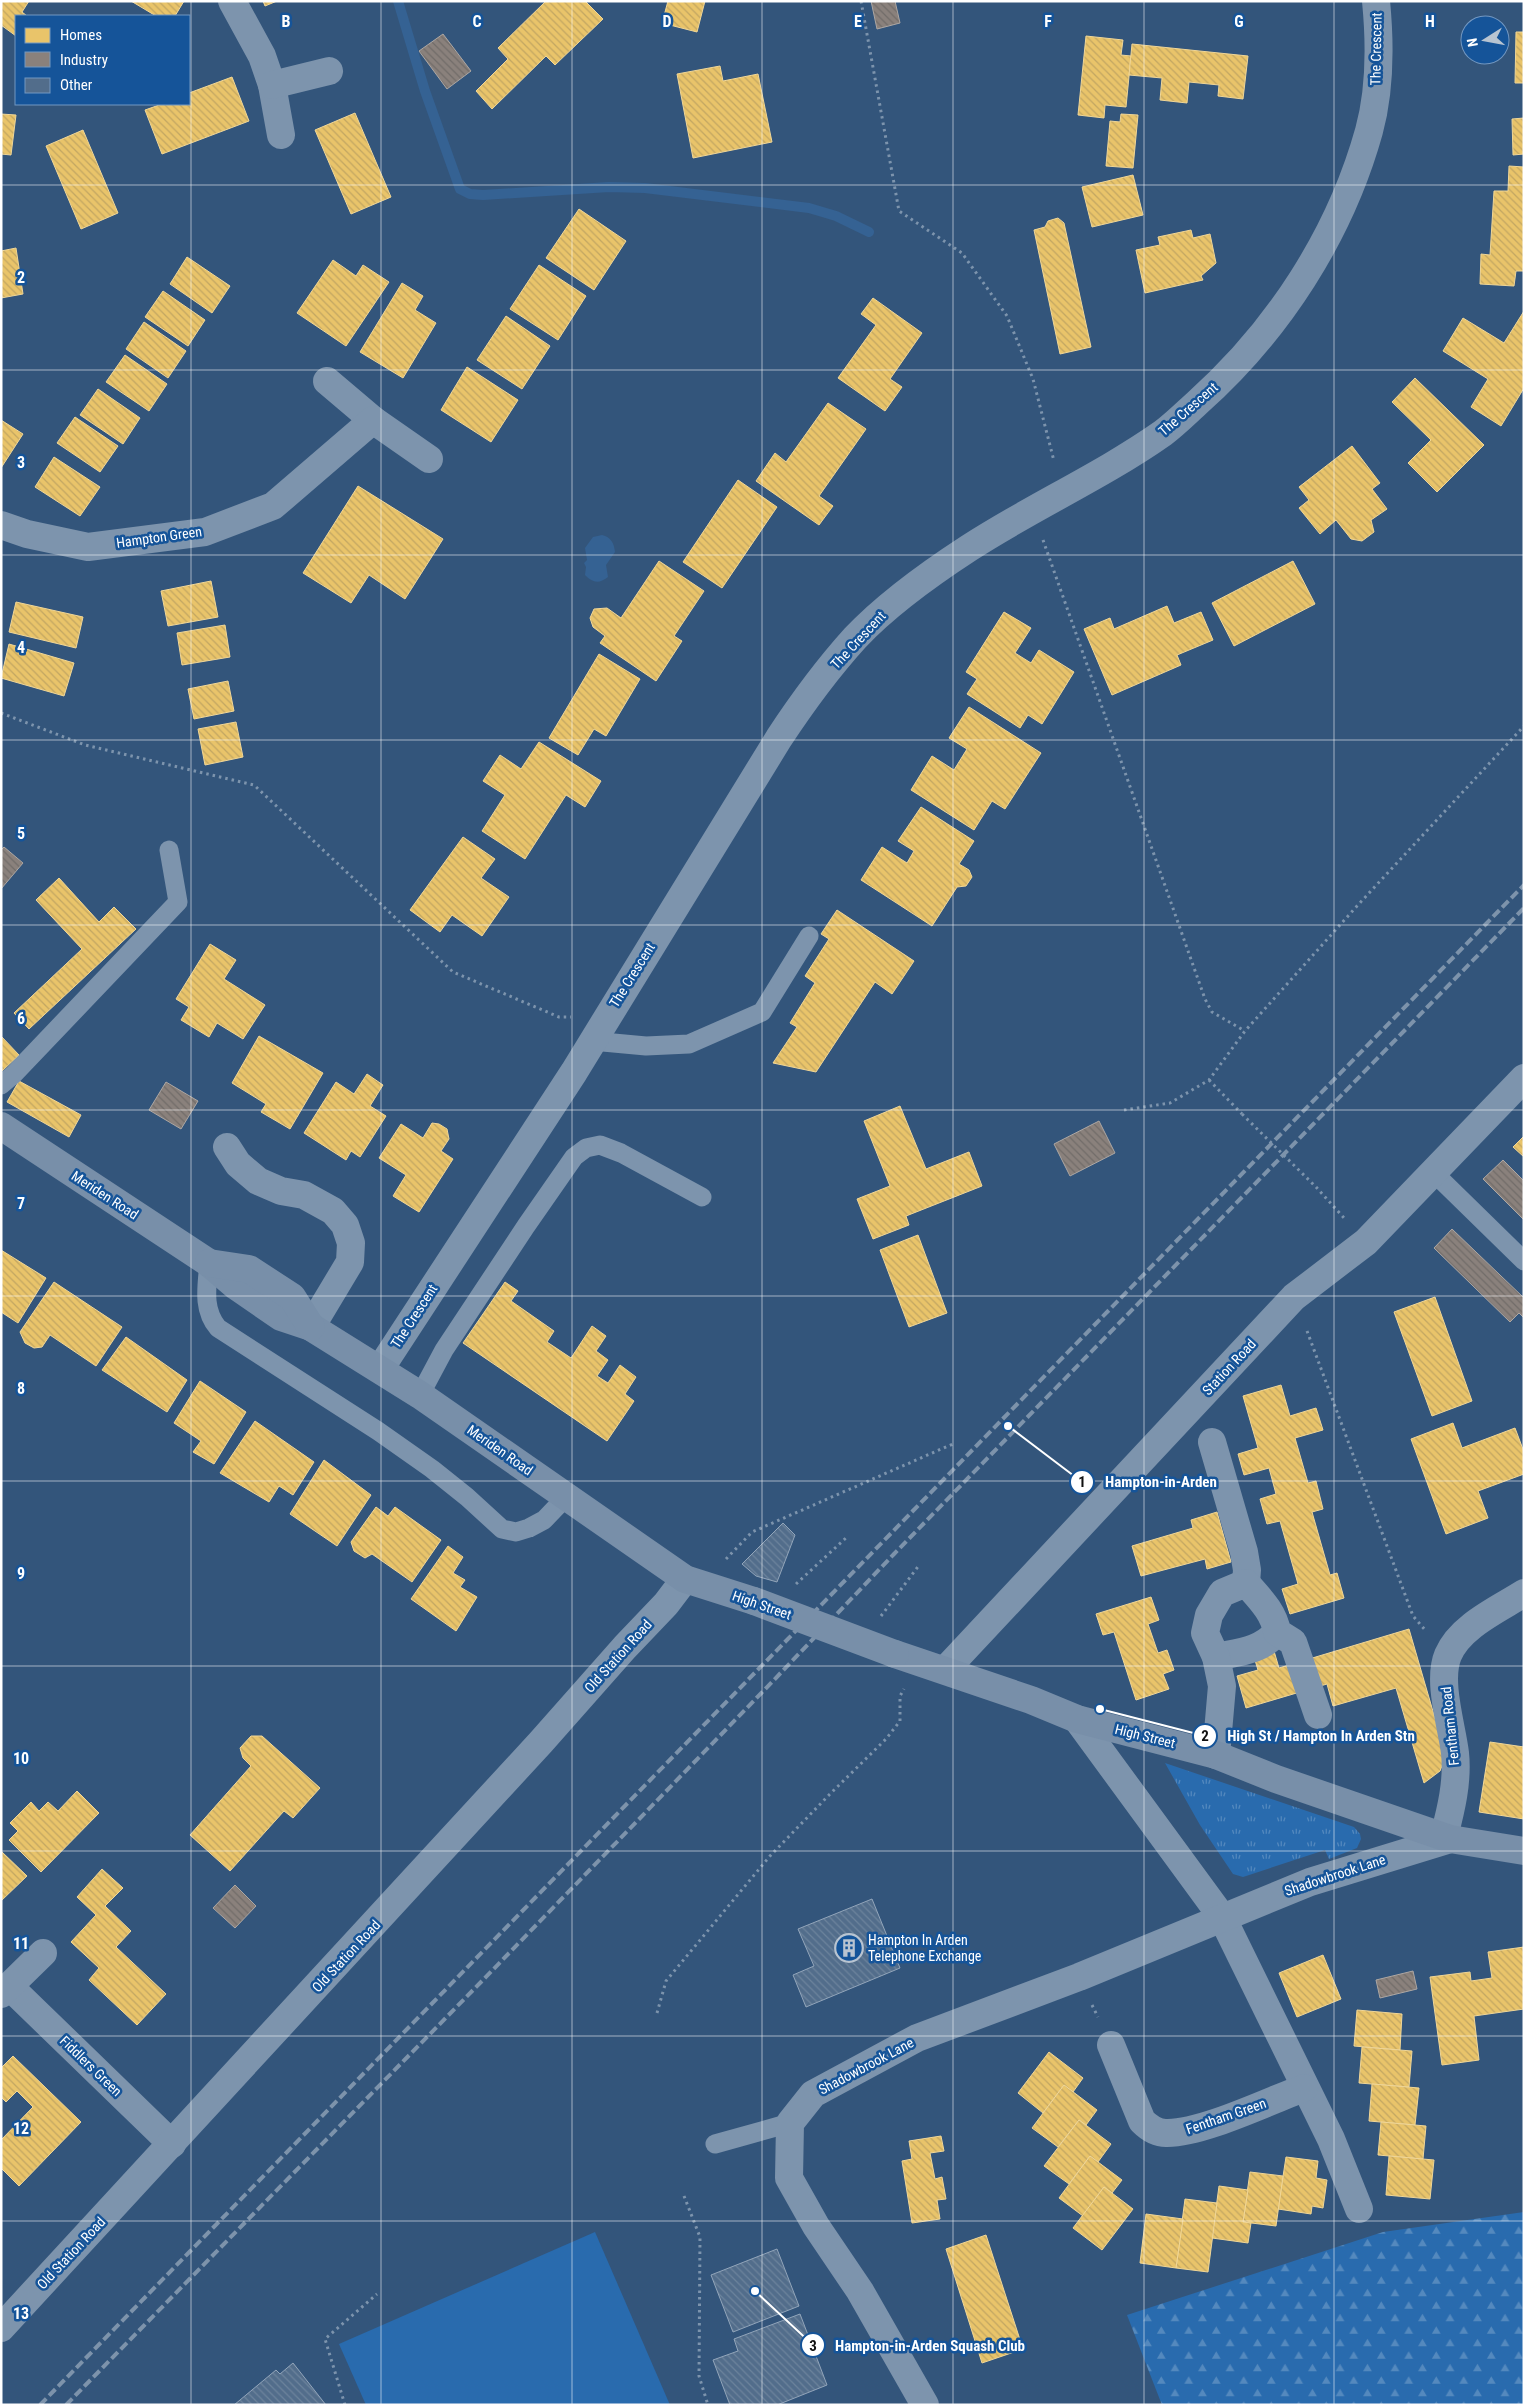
<svg xmlns="http://www.w3.org/2000/svg" width="1525" height="2406" font-family="'Roboto Condensed',sans-serif">
<defs>
<pattern id="grass-tufts" width="24" height="20" patternUnits="userSpaceOnUse" patternTransform="scale(1.25)"><rect width="24" height="20" fill="#296bae"/><path d="M3 7l-1-3M5 7V3M7 7l1-3M15 17l-1-3M17 17v-4M19 17l1-3" fill="none" stroke="#5489be"/></pattern>
<pattern id="forest-firs" width="22" height="20" patternUnits="userSpaceOnUse" patternTransform="scale(1.25)"><rect width="22" height="20" fill="#296bae"/><path d="M5 1l3.5 6h-7zM16 11l3.5 6h-7z" fill="#5489be"/></pattern>
<pattern id="homes-back-hatch" width="6" height="6" patternUnits="userSpaceOnUse" patternTransform="scale(1.25)"><rect width="6" height="6" fill="#e9c46a"/><path d="M-1 5l2 2M0 0l6 6M5-1l2 2" fill="none" stroke="#c2a662"/></pattern>
<pattern id="industry-back-hatch" width="6" height="6" patternUnits="userSpaceOnUse" patternTransform="scale(1.25)"><rect width="6" height="6" fill="#8a817c"/><path d="M-1 5l2 2M0 0l6 6M5-1l2 2" fill="none" stroke="#716c69"/></pattern>
<pattern id="building-back-hatch" width="6" height="6" patternUnits="userSpaceOnUse" patternTransform="scale(1.25)"><rect width="6" height="6" fill="#526d8b"/><path d="M-1 5l2 2M0 0l6 6M5-1l2 2" fill="none" stroke="#6c839c"/></pattern>
</defs>
<rect width="100%" height="100%" fill="#33557b"/>
<path fill="url(#grass-tufts)" d="M1165,1763L1354,1827L1360,1834L1361,1839L1357,1848L1329,1859L1325,1850L1243,1877L1233,1874L1200,1825Z"/>
<path fill="url(#forest-firs)" d="M1524,2212V2405H1162L1127,2315L1383,2232Z"/>
<path fill="#296bae" d="M595,2232L670,2405H366L339,2344Z"/>
<path fill="#356293" d="M602,535C611,537 614,543 615,552L606,565L608,577C599,584 593,583 585,575L586,567L584,563L587,560L585,548L593,537Z"/>
<g fill="url(#homes-back-hatch)" stroke="#f0d697">
<path d="M1,1H29L22,12L27,16H16V36L1,25Z"/>
<path d="M131,1H184L175,16H156Z"/>
<path d="M263,1H277L265,6Z"/>
<path d="M546,1H585L603,19L555,65L546,56L492,109L476,91L508,59L498,48Z"/>
<path d="M668,1H705L697,32L662,23Z"/>
<path d="M1516,32H1524V83H1515Z"/>
<path d="M1086,36L1123,40L1121,55L1131,56L1126,107L1105,105L1104,118L1078,115Z"/>
<path d="M1132,44L1248,56L1243,99L1218,96L1219,85L1189,82L1187,103L1160,100L1162,78L1129,75Z"/>
<path d="M720,66L723,81L758,74L772,142L693,158L677,74Z"/>
<path d="M232,77L249,121L162,154L145,110L162,104H189V93Z"/>
<path d="M355,113L391,197L351,214L315,130Z"/>
<path d="M1,114L16,115L11,155L1,154Z"/>
<path d="M1121,114L1138,115L1133,168L1106,166L1110,121L1120,122Z"/>
<path d="M1524,118V154L1513,155L1512,119Z"/>
<path d="M83,130L118,213L81,229L46,146Z"/>
<path d="M1509,166L1524,167V271H1516L1514,286L1480,284L1481,254L1490,255L1494,191H1508Z"/>
<path d="M1133,175L1143,215L1092,227L1082,187Z"/>
<path d="M579,209L626,241L594,290L546,258Z"/>
<path d="M1058,218L1064,223L1091,347L1060,354L1034,230L1045,227L1048,221Z"/>
<path d="M1191,230L1193,238L1210,234L1216,263L1201,276L1203,280L1145,293L1136,250L1160,245L1158,237Z"/>
<path d="M16,248L23,294L1,298V251Z"/>
<path d="M187,257L230,286L212,313L170,284Z"/>
<path d="M333,260L356,276L363,265L389,282L346,346L297,313Z"/>
<path d="M539,265L586,296L558,340L510,309Z"/>
<path d="M402,283L423,296L415,310L436,323L403,378L360,352Z"/>
<path d="M163,291L205,320L188,346L145,317Z"/>
<path d="M873,298L922,333L890,379L902,387L885,411L838,378L876,325L861,314Z"/>
<path d="M1524,311V388L1501,426L1471,407L1488,379L1443,351L1463,318L1504,343Z"/>
<path d="M506,316L550,346L522,389L477,360Z"/>
<path d="M144,322L186,351L168,378L126,349Z"/>
<path d="M125,355L167,384L149,411L106,382Z"/>
<path d="M467,367L518,400L491,442L441,410Z"/>
<path d="M1415,378L1484,445L1437,492L1408,463L1431,440L1392,402Z"/>
<path d="M98,389L140,418L123,444L80,415Z"/>
<path d="M828,403L866,429L819,496L833,506L819,525L756,481L775,453L786,462Z"/>
<path d="M75,417L118,446L100,472L57,443Z"/>
<path d="M1,420L23,434L1,468Z"/>
<path d="M1352,446L1380,483L1372,489L1387,509L1371,520L1374,532L1362,541L1351,539L1336,520L1320,534L1299,508L1309,500L1299,487Z"/>
<path d="M54,457L100,487L80,516L35,487Z"/>
<path d="M738,480L777,507L722,588L683,562Z"/>
<path d="M358,486L443,539L405,599L369,575L351,603L303,573Z"/>
<path d="M659,561L704,591L674,636L682,641L656,681L600,643L605,636L593,627L590,618L594,609L607,608L621,618Z"/>
<path d="M1293,561L1315,604L1234,646L1212,603Z"/>
<path d="M211,581L218,617L168,626L161,591Z"/>
<path d="M16,602L83,617L76,648L9,632Z"/>
<path d="M1167,606L1174,623L1201,612L1213,640L1177,655L1181,665L1112,695L1084,629L1110,618L1114,629Z"/>
<path d="M1004,612L1031,628L1015,653L1031,663L1039,650L1074,672L1042,724L1028,715L1020,728L967,694L977,679L966,672Z"/>
<path d="M225,625L230,657L182,665L177,633Z"/>
<path d="M9,644L74,663L64,696L1,678Z"/>
<path d="M599,654L640,679L606,736L594,729L578,755L549,738Z"/>
<path d="M228,681L234,711L194,719L188,689Z"/>
<path d="M969,707L1041,753L1005,809L992,801L974,830L911,790L932,756L954,770L967,749L949,738Z"/>
<path d="M236,722L243,757L205,765L198,729Z"/>
<path d="M539,742L601,781L585,807L566,795L525,859L482,831L505,795L483,781L500,755L521,769Z"/>
<path d="M921,807L974,841L959,864L969,870L972,877L966,886L957,887L932,926L861,880L882,847L907,863L914,851L898,841Z"/>
<path d="M463,837L495,859L481,878L509,897L482,936L452,915L440,932L410,910Z"/>
<path d="M59,878L99,922L114,907L136,929L29,1029L14,1013L82,949L36,900Z"/>
<path d="M837,910L914,961L892,994L875,982L816,1072L773,1063L797,1027L790,1023L815,983L805,976L829,939L821,934Z"/>
<path d="M210,944L236,960L224,979L265,1005L243,1039L217,1023L209,1037L181,1020L189,1007L176,999Z"/>
<path d="M1,1036L19,1055L1,1072Z"/>
<path d="M259,1036L323,1073L290,1129L261,1112L266,1104L232,1083Z"/>
<path d="M367,1074L383,1085L370,1106L386,1116L360,1157L351,1151L346,1160L304,1133L336,1082L354,1094Z"/>
<path d="M19,1081L81,1115L69,1137L7,1102Z"/>
<path d="M900,1106L926,1169L969,1152L982,1186L906,1216L909,1225L873,1239L857,1199L890,1186L864,1121Z"/>
<path d="M432,1123L439,1124L447,1129L449,1139L441,1151L453,1159L419,1212L393,1196L406,1175L379,1158L401,1124L423,1138Z"/>
<path d="M1524,1136V1157L1513,1147Z"/>
<path d="M918,1235L947,1313L909,1327L880,1250Z"/>
<path d="M1,1250L46,1278L18,1323L1,1312Z"/>
<path d="M54,1282L122,1327L96,1366L50,1335L42,1347L34,1348L25,1343L20,1332Z"/>
<path d="M505,1282L518,1291L511,1301L554,1331L547,1342L571,1358L592,1326L606,1336L596,1351L608,1360L597,1376L608,1383L620,1365L636,1377L625,1394L634,1401L607,1441L463,1343Z"/>
<path d="M1435,1297L1472,1401L1432,1416L1394,1312Z"/>
<path d="M126,1337L187,1380L167,1412L102,1370Z"/>
<path d="M200,1381L246,1412L214,1464L193,1452L201,1441L174,1423Z"/>
<path d="M1281,1385L1290,1416L1316,1408L1323,1430L1295,1438L1308,1483L1316,1481L1323,1509L1312,1512L1330,1575L1337,1573L1344,1598L1290,1614L1282,1589L1298,1584L1280,1521L1267,1524L1260,1499L1276,1494L1269,1468L1244,1475L1238,1454L1258,1448L1243,1396Z"/>
<path d="M255,1421L314,1462L293,1495L279,1486L269,1502L220,1473Z"/>
<path d="M1453,1423L1462,1448L1515,1428L1524,1452V1474L1478,1491L1488,1518L1446,1534L1411,1439Z"/>
<path d="M324,1460L371,1495L337,1546L290,1514Z"/>
<path d="M376,1507L388,1516L395,1507L441,1540L412,1582L372,1554L365,1558L354,1551L351,1542Z"/>
<path d="M1217,1512L1231,1562L1207,1569L1205,1559L1141,1576L1132,1546L1193,1528L1191,1520Z"/>
<path d="M448,1546L463,1557L453,1573L465,1580L460,1587L477,1597L456,1631L411,1599Z"/>
<path d="M1151,1597L1159,1620L1148,1624L1158,1653L1167,1650L1174,1670L1163,1674L1169,1689L1136,1700L1114,1632L1103,1635L1096,1614Z"/>
<path d="M1409,1629L1446,1756L1440,1771L1424,1783L1396,1688L1333,1706L1327,1684L1246,1708L1237,1676L1258,1670L1254,1657L1274,1651L1279,1668Z"/>
<path d="M251,1736H262L320,1788L293,1818L284,1811L230,1871L190,1835L251,1766L243,1758L240,1748Z"/>
<path d="M1490,1742L1524,1747V1819L1479,1812Z"/>
<path d="M77,1791L99,1813L41,1872L9,1840L18,1831L10,1823L31,1802L39,1811L48,1802L58,1811Z"/>
<path d="M1,1851L27,1876L1,1901Z"/>
<path d="M102,1869L123,1888L105,1906L131,1931L116,1947L166,1994L137,2025L89,1980L99,1968L71,1942L96,1915L77,1897Z"/>
<path d="M1524,1947V2009L1474,2016L1479,2060L1442,2065L1430,1977L1470,1972L1471,1981L1492,1978L1488,1952Z"/>
<path d="M1323,1955L1341,1999L1297,2017L1279,1973Z"/>
<path d="M1357,2010L1402,2014L1400,2050L1354,2046Z"/>
<path d="M1362,2047L1412,2051L1409,2087L1359,2083Z"/>
<path d="M1049,2052L1083,2078L1073,2092L1064,2085L1043,2113L1018,2093Z"/>
<path d="M13,2056L81,2122L19,2186L1,2168V2140L33,2107L17,2091L6,2102L1,2097V2068Z"/>
<path d="M1372,2084L1419,2088L1415,2125L1369,2121Z"/>
<path d="M1064,2085L1097,2110L1086,2125L1079,2120L1058,2147L1032,2128Z"/>
<path d="M1079,2120L1111,2144L1098,2162L1090,2156L1069,2184L1044,2166Z"/>
<path d="M1381,2122L1426,2126L1423,2159L1378,2155Z"/>
<path d="M941,2136L944,2151L930,2153L935,2179L942,2177L946,2199L937,2200L940,2219L912,2223L902,2161L912,2159L909,2141Z"/>
<path d="M1090,2156L1122,2180L1112,2193L1104,2187L1083,2216L1059,2198Z"/>
<path d="M1389,2156L1434,2160L1430,2199L1386,2195Z"/>
<path d="M1286,2157L1318,2161L1316,2178L1327,2180L1323,2208L1312,2206L1311,2214L1278,2209Z"/>
<path d="M1250,2172L1283,2176L1276,2226L1243,2222Z"/>
<path d="M1219,2186L1248,2190L1243,2222L1251,2223L1248,2243L1212,2238Z"/>
<path d="M1104,2187L1133,2209L1102,2250L1073,2228Z"/>
<path d="M1185,2199L1217,2203L1208,2272L1176,2268Z"/>
<path d="M1146,2214L1183,2219L1176,2268L1140,2263Z"/>
<path d="M986,2235L1023,2349L982,2363L946,2249Z"/>
</g>
<g fill="url(#industry-back-hatch)" stroke="#ada7a3">
<path d="M871,1H895L900,23L877,29Z"/>
<path d="M443,34L471,71L447,89L419,51Z"/>
<path d="M4,847L23,863L1,889V850Z"/>
<path d="M166,1082L198,1101L181,1129L149,1110Z"/>
<path d="M1099,1121L1115,1153L1070,1176L1054,1144Z"/>
<path d="M1503,1160L1524,1181V1220L1483,1179Z"/>
<path d="M1452,1229L1524,1298V1318L1519,1313L1510,1322L1434,1248Z"/>
<path d="M235,1885L256,1906L235,1928L213,1908Z"/>
<path d="M1413,1971L1417,1989L1380,1998L1376,1980Z"/>
</g>
<g fill="none" stroke-linecap="round" stroke-linejoin="round">
<path stroke="#356293" stroke-width="10" d="M398,1L425,91L460,189L470,194L483,195L609,187L645,188L809,208L836,216L869,232"/>
</g>
<g fill="url(#building-back-hatch)" stroke="#92a5ba">
<path d="M783,1523L795,1535L777,1582L756,1576L742,1564Z"/>
<path d="M872,1899L900,1968L806,2007L793,1975L814,1966L798,1929Z"/>
<path d="M777,2249L799,2306L733,2332L711,2275Z"/>
<path d="M800,2314L827,2385L777,2405H730L713,2360L738,2351L734,2339Z"/>
<path d="M293,2363L326,2405H234L276,2370L280,2374Z"/>
</g>
<g fill="none" stroke-linecap="round" stroke-linejoin="round">
<g stroke="#7d94ad" stroke-width="3" stroke-dasharray="2.5 4" stroke-linecap="butt">
<path d="M861,1L899,211L962,253L1007,316L1033,379L1054,461"/>
<path d="M1043,540L1205,999L1212,1012L1245,1031"/>
<path d="M1,713L85,745L254,785L453,972L559,1017H571"/>
<path d="M1209,1080L1242,1114"/>
<path d="M1124,1110L1170,1103L1209,1080L1245,1031L1357,906L1524,726"/>
<path d="M1316,1187L1345,1219"/>
<path d="M1307,1331L1413,1616L1426,1631"/>
<path d="M726,1559L752,1532L955,1443"/>
<path d="M796,1584L847,1537"/>
<path d="M881,1616L920,1564"/>
<path d="M1092,2005L1098,2017"/>
<path d="M657,2013L666,1981L770,1856L829,1795L886,1739L900,1721V1696L904,1689"/>
<path d="M684,2196L700,2237L699,2376L708,2405"/>
<path d="M345,2405L325,2339L377,2294"/>
</g>
<g stroke="#7d94ad" stroke-width="19">
<path d="M592,1041L646,1046L689,1044L762,1012L809,936"/>
<path d="M1,1085L14,1074L178,902L169,850"/>
<path d="M1433,1172L1524,1261"/>
<path d="M209,1263C207,1286 202,1309 218,1328L378,1431L432,1469L467,1497L502,1529L516,1532L529,1528L544,1520L566,1497"/>
<path d="M420,1395L444,1350L526,1226L574,1157L586,1148L600,1145L621,1153L702,1197"/>
<path d="M715,2144L790,2123"/>
</g>
<g stroke="#7d94ad" stroke-width="28">
<path d="M232,1L262,56L272,85L281,135"/>
<path d="M272,85L329,71"/>
<path d="M327,381L373,420L429,459"/>
<path d="M1,525L27,534L88,547L205,532L273,506L373,420"/>
<path d="M227,1147L238,1164L258,1181L281,1191L304,1195L333,1211L345,1225L351,1243L350,1262L311,1327"/>
<path d="M380,1369L574,1072L779,738C802,703 827,669 855,638C888,603 929,574 969,548C1032,507 1102,476 1163,433C1175,424 1186,413 1197,403C1278,331 1340,235 1369,131C1380,91 1380,42 1376,1"/>
<path d="M1212,1442L1244,1552L1247,1570L1246,1583"/>
<path d="M1216,1657C1239,1652 1261,1651 1277,1632"/>
<path d="M946,1669L1294,1297L1366,1242L1524,1078"/>
<path d="M1216,1755L1222,1686L1216,1657L1205,1633L1209,1615L1222,1593L1246,1583C1259,1598 1274,1612 1277,1632L1293,1642L1318,1715"/>
<path d="M1444,1836C1451,1810 1458,1781 1455,1753C1452,1727 1437,1681 1448,1655C1460,1626 1499,1609 1524,1593"/>
<path d="M1222,1917L1331,2139L1359,2209"/>
<path d="M10,1987L172,2144"/>
<path d="M1,1994L43,1953"/>
<path d="M1111,2045L1142,2121C1149,2128 1156,2133 1166,2133C1201,2134 1269,2101 1304,2088"/>
<path d="M1,2328L541,1742L625,1647L666,1604L685,1579"/>
</g>
<g stroke="#7d94ad" stroke-width="28">
<path d="M1077,1719L1222,1917"/>
<path d="M925,2405L860,2291L816,2226L789,2178L790,2123L813,2094L917,2038L1079,1977L1310,1882L1450,1839"/>
</g>
<g stroke="#788fa9" stroke-width="28">
<path d="M1,1126L209,1263L236,1286L281,1317L311,1327L420,1395L685,1579L754,1601"/>
<path d="M209,1263L249,1269L292,1297L311,1327"/>
<path d="M895,1654L1031,1700L1077,1719L1216,1755L1276,1779L1450,1839L1524,1851"/>
</g>
<g stroke="#7d93ab" stroke-width="4" stroke-dasharray="9 4" stroke-linecap="butt">
<path d="M40,2405L1524,885"/>
<path d="M66,2405L481,1982L773,1681L894,1554L1524,908"/>
</g>
<path stroke="#7d94ad" stroke-width="3" stroke-dasharray="2.5 4" stroke-linecap="butt" d="M1242,1114L1316,1187"/>
<path stroke="#788fa9" stroke-width="28" d="M754,1601L895,1654"/>
</g>
<path fill="none" stroke="#fff" stroke-width="1" stroke-opacity="0.55" d="M191,1V2405M381,1V2405M572,1V2405M762,1V2405M953,1V2405M1144,1V2405M1334,1V2405M1,185H1524M1,370H1524M1,555H1524M1,740H1524M1,925H1524M1,1110H1524M1,1296H1524M1,1481H1524M1,1666H1524M1,1851H1524M1,2036H1524M1,2221H1524"/>
<defs>
<symbol id="building-ring" viewBox="-11 -11 22 22"><circle r="9.5" fill="#155499" stroke="#b8c4d1" stroke-width="1.5"/><path d="M-4-6H4V6H1V3H-1V6H-4ZM-2.5-4.3h1.7v1.8h-1.7ZM.8-4.3h1.7v1.8H.8ZM-2.5-1h1.7V.8h-1.7ZM.8-1h1.7V.8H.8Z" fill="#b8c4d1"/></symbol>
</defs>
<g fill-rule="evenodd">
<use href="#building-ring" x="833" y="1932" width="32" height="32"/>
</g>
<g text-anchor="middle" dominant-baseline="central" stroke-width="5" stroke-linejoin="round" paint-order="stroke">
<g font-size="14" fill="#fff" stroke="#155499">
<text transform="translate(1376 49) rotate(-89)">The Crescent</text>
<text transform="translate(1188 409) rotate(-41)">The Crescent</text>
<text transform="translate(159 537) rotate(-8)">Hampton Green</text>
<text transform="translate(858 640) rotate(-47)">The Crescent</text>
<text transform="translate(632 975) rotate(-58)">The Crescent</text>
<text transform="translate(105 1195) rotate(33)">Meriden Road</text>
<text transform="translate(414 1316) rotate(-57)">The Crescent</text>
<text transform="translate(1229 1367) rotate(-47)">Station Road</text>
<text transform="translate(500 1450) rotate(35)">Meriden Road</text>
<text transform="translate(762 1605) rotate(19)">High Street</text>
<text transform="translate(618 1656) rotate(-48)">Old Station Road</text>
<text transform="translate(1450 1726) rotate(-96)">Fentham Road</text>
<text transform="translate(1145 1736) rotate(14)">High Street</text>
<text transform="translate(1335 1875) rotate(-18)">Shadowbrook Lane</text>
<text transform="translate(346 1956) rotate(-47)">Old Station Road</text>
<text transform="translate(91 2066) rotate(44)">Fiddlers Green</text>
<text transform="translate(866 2066) rotate(-28)">Shadowbrook Lane</text>
<text transform="translate(1226 2116) rotate(-19)">Fentham Green</text>
<text transform="translate(71 2253) rotate(-47)">Old Station Road</text>
</g>
<g font-size="14" fill="#fff" stroke="#155499" text-anchor="start">
<text x="868" y="1940">Hampton In Arden<tspan x="868" dy="16">Telephone Exchange</tspan></text>
</g>
</g>
<g font-size="16" text-anchor="middle" font-weight="bold" fill="#fff" stroke="#155499" stroke-width="5" stroke-linejoin="round" paint-order="stroke">
<text x="286" y="27">B</text>
<text x="477" y="27">C</text>
<text x="667" y="27">D</text>
<text x="858" y="27">E</text>
<text x="1048" y="27">F</text>
<text x="1239" y="27">G</text>
<text x="1430" y="27">H</text>
<text x="21" y="283">2</text>
<text x="21" y="468">3</text>
<text x="21" y="653">4</text>
<text x="21" y="839">5</text>
<text x="21" y="1024">6</text>
<text x="21" y="1209">7</text>
<text x="21" y="1394">8</text>
<text x="21" y="1579">9</text>
<text x="21" y="1764">10</text>
<text x="21" y="1949">11</text>
<text x="21" y="2134">12</text>
<text x="21" y="2319">13</text>
</g>
<path fill="none" stroke="#fff" stroke-width="2" d="M1008 1426L1082 1482M1100 1709L1205 1736M755 2291L813 2345"/>
<g fill="#fff" stroke="#155499" stroke-width="2">
<circle cx="1008" cy="1426" r="5"/>
<circle cx="1100" cy="1709" r="5"/>
<circle cx="755" cy="2291" r="5"/>
<circle cx="1082" cy="1482" r="12"/>
<circle cx="1205" cy="1736" r="12"/>
<circle cx="813" cy="2345" r="12"/>
</g>
<g font-size="15" text-anchor="middle" font-weight="bold" fill="#111">
<text x="1082" y="1487">1</text>
<text x="1205" y="1741">2</text>
<text x="813" y="2351">3</text>
</g>
<g font-size="15" text-anchor="middle" font-weight="bold" fill="#fff" stroke="#155499" stroke-width="5" stroke-linejoin="round" paint-order="stroke">
<text x="1161" y="1487">Hampton-in-Arden</text>
<text x="1321" y="1741">High St / Hampton In Arden Stn</text>
<text x="930" y="2351">Hampton-in-Arden Squash Club</text>
</g>
<rect width="1525" height="2406" fill="none" stroke="#ffffff" stroke-width="5"/>
<rect x="15" y="15" width="175" height="90" fill="#155499" stroke="#7398c2"/>
<rect x="25" y="28" width="25" height="15" fill="#e9c46a" stroke="#7398c2"/>
<text x="60" y="40" font-size="15" fill="#ffffff">Homes</text>
<rect x="25" y="52" width="25" height="15" fill="#8a817c" stroke="#7398c2"/>
<text x="60" y="65" font-size="15" fill="#ffffff">Industry</text>
<rect x="25" y="78" width="25" height="15" fill="#526d8b" stroke="#7398c2"/>
<text x="60" y="90" font-size="15" fill="#ffffff">Other</text>
<g transform="translate(1485 40) rotate(259)"><circle r="24" fill="#155499" stroke="#7398c2"/>
<path d="M0-4L9 19L0 12L-9 19Z" fill="#b8c4d1"/>
<text y="-8" font-size="14" font-weight="bold" text-anchor="middle" fill="#ffffff">N</text>
</g>
</svg>
